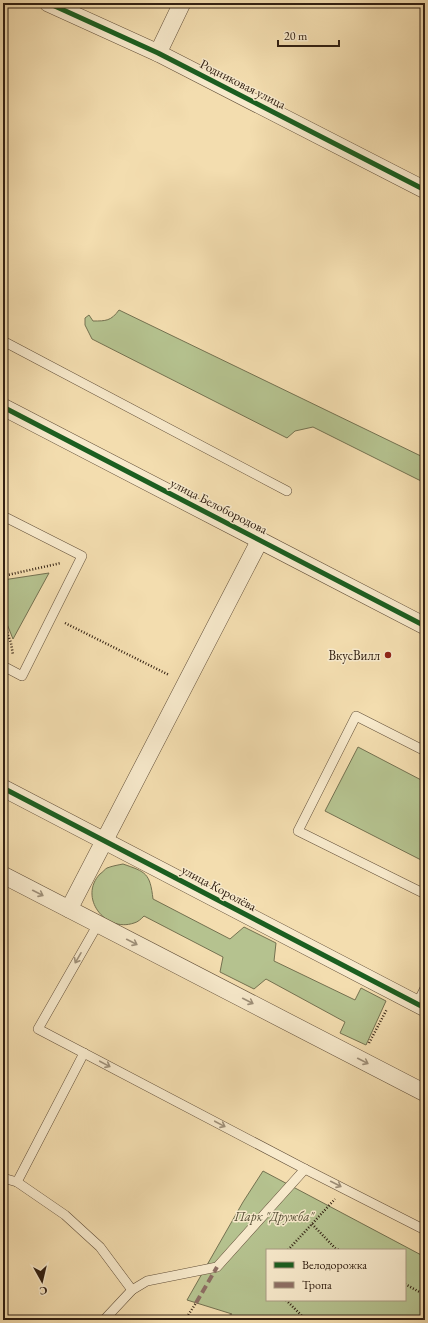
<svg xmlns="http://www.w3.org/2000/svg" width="428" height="1323" font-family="'EB Garamond',serif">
<rect width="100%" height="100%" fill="#f3ddaf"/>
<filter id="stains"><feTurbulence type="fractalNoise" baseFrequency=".005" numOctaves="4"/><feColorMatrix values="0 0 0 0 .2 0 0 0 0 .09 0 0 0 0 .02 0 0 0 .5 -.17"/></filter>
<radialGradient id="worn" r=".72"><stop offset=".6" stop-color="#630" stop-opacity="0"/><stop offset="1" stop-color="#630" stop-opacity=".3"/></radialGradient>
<g fill="#b5c28f" stroke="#747150" fill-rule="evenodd">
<path d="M119,310L425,458V483L313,427L295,431L287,438L92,339L85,325V318L89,315L93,321C106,321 111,321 119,310Z"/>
<path d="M49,573L13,639L3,614V580Z"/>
<path d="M358,747L425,782V862L325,811Z"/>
<path d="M123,864C146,872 150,873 153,899L230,939L244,927L276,943L274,961L355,1000L361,988L386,1001L366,1045L340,1033L345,1022L266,979L254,989L220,972L223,957L144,916C141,919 138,922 134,923C105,933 78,897 100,874C103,872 105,869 107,868C112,866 118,865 123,864Z"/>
<path d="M263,1171L425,1257V1320H219L232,1314L187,1300L243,1202ZM267,1250H405V1300H267Z"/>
</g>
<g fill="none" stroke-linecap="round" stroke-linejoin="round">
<defs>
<g id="service">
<path d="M3,341L287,491"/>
<path d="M3,516L82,556L22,676L3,666"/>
<path d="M425,751L356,716L298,831L425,894"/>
<path d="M98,924L38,1029L305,1169L425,1230"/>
<path d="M417,1004L425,988"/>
<path d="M3,1178L17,1182L65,1215L100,1247L132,1290"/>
<path d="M17,1182L84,1053"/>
<path d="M104,1320L132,1290L147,1281L217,1267L305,1169"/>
</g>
<g id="minor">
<path d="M48,3L158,53L425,190"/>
<path d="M158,53L182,3"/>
<path d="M3,407L425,626"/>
<path d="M3,788L425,1008"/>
<path d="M3,875L425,1093"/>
<path d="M69,909L260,540"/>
</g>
</defs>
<use href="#service" stroke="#624f39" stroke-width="10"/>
<use href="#minor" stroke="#624f39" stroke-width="18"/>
<g stroke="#322012" stroke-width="2.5" stroke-dasharray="1 2" stroke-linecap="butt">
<path d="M3,576L61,563"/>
<path d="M3,621L11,643L13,655"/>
<path d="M65,623L169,675"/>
<path d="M369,1043L387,1009"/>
<path d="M312,1224L335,1248L339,1250"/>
<path d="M288,1250L335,1199"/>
<path d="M405,1284L425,1295"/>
<path d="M286,1300L306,1320"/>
<path d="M185,1320L196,1303"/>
</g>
<use href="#service" stroke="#f7e9cb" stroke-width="9"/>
<use href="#minor" stroke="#f7e9cb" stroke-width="17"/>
<path stroke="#8d6e63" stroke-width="4" stroke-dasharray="8 4" stroke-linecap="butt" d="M196,1303L217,1267"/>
<defs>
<g id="cycleway">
<path d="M48,3L158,53L425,190"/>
<path d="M3,407L425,626"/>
<path d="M3,788L425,1008"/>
</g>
</defs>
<use href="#cycleway" stroke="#f7e9cb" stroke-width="8"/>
<use href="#cycleway" stroke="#1b5e20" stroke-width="5"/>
</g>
<defs><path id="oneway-shaft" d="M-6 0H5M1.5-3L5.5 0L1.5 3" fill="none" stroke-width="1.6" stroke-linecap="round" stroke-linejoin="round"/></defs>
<g stroke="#9e8f78">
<use href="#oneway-shaft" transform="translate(38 893) rotate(27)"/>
<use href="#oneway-shaft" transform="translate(132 942) rotate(27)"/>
<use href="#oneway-shaft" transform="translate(78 958) rotate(120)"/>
<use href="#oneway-shaft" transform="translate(248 1001) rotate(27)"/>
<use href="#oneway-shaft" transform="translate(363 1061) rotate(27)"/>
<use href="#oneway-shaft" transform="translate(105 1064) rotate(28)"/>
<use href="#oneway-shaft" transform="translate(220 1124) rotate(28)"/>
<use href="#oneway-shaft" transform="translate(336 1184) rotate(27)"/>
</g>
<circle fill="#8f2418" stroke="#f7e9cb" stroke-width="1.5" cx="388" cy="655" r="4"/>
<g text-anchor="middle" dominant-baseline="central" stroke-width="3" stroke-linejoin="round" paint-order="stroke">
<g font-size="13" fill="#322012" stroke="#f7e9cb">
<text transform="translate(243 84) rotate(27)">Родниковая улица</text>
<text transform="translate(219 506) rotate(27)">улица Белобородова</text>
<text transform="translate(219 888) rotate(28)">улица Королёва</text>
</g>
<g font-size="13" fill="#322012" stroke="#f7e9cb" text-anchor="end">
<text x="380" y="655">ВкусВилл</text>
</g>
<g font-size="13" font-style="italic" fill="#595138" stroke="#f7e9cb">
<text x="274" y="1216">Парк "Дружба"</text>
</g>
</g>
<rect width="428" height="1323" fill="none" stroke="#f3ddaf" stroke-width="16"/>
<rect x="4" y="4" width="420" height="1315" fill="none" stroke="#322012" stroke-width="2"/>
<rect x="8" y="8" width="412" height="1307" fill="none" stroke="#322012"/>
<rect x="266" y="1249" width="140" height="52" fill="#f7e9cb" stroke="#a89981"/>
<rect x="274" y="1262" width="20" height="6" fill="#1b5e20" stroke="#a89981"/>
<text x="302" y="1269" font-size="12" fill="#322012">Велодорожка</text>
<rect x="274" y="1282" width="20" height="6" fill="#8d6e63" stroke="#a89981"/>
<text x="302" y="1289" font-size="12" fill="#322012">Тропа</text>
<g transform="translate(42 1281) rotate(172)" stroke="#f7e9cb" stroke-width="3" paint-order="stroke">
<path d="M0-3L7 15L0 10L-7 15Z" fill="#322012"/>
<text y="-6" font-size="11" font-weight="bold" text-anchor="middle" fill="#322012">С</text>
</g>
<path d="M278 40v6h61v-6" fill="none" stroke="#322012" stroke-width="2"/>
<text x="284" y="40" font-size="12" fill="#322012" stroke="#f7e9cb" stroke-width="3" paint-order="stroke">20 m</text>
<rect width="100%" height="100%" filter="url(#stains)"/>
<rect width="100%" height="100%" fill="url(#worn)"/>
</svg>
